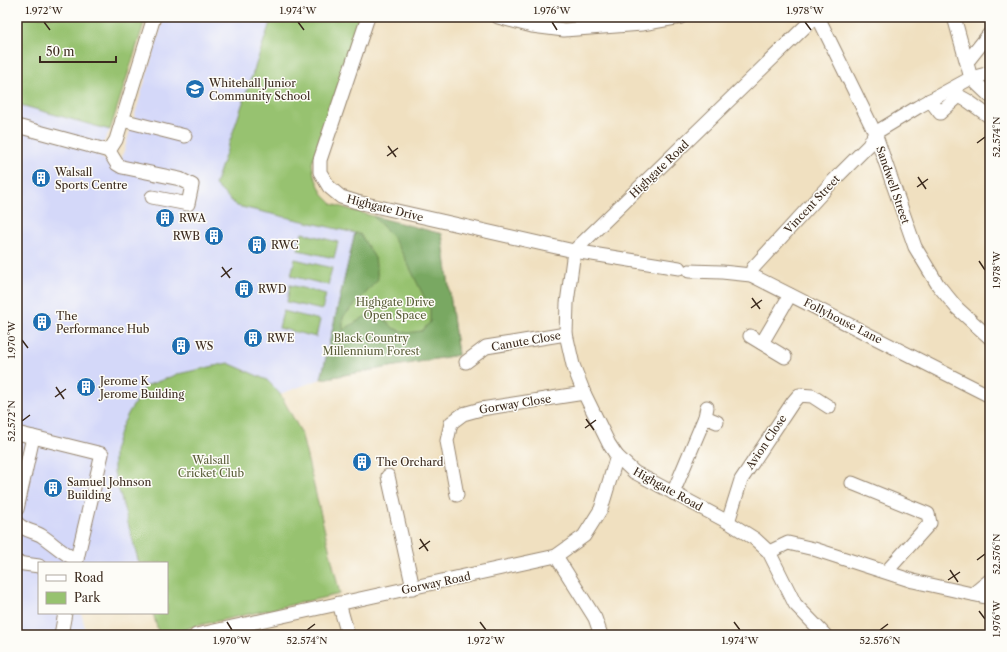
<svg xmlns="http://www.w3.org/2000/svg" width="1007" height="652" font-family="'Libre Caslon Text',serif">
<rect width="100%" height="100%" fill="#fdfcf7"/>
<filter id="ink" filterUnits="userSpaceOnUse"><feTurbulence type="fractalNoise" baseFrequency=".025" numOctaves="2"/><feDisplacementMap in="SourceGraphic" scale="8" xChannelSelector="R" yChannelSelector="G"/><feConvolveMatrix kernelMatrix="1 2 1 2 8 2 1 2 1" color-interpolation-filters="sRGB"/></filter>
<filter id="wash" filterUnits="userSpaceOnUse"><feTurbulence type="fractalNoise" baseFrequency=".012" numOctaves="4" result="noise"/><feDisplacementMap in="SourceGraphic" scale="16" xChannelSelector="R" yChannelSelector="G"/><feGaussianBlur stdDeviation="0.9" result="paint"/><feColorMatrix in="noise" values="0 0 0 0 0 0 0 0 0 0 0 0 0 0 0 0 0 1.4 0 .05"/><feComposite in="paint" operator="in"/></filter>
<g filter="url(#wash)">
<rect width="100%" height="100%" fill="#f0e0c0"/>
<path fill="#d4d8f9" d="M164,17H272L215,185L237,206L355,233L321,379L280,394L267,380L228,363L178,374L146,386L114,472L139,563H39V613H81L87,635H17V104L110,130L97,154L107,162L121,161Z"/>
<g fill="#97c26f" stroke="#697646">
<path d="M17,17H146L110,130L17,104Z"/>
<path d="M272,17H362L312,163L314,175L323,195L332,204L382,219L442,234L458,355L321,379L355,233L237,206L215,185Z"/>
<path d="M302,233L338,242L334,258L298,250Z"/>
<path d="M295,259L332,268L328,285L291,276Z"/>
<path d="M290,285L326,294L322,310L287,302Z"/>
<path d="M283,311L320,320L316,337L279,328Z"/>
<path d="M228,363L267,380L280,394L301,432L340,594L195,626L169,635H159L153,613H167V563H139L114,472V451L121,428L129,412L146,386L178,374Z"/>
</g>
<path fill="#79a862" stroke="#5a6940" d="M373,216L442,234L458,355L321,379L355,233L360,234L375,258L378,279L366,293L343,317V330L371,313L384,318L393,328L407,333L422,331L430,322V309L405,258L392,236Z"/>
</g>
<g filter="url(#ink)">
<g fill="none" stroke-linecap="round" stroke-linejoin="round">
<defs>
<g id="minor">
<path d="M368,17L320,160V172L329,187L341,197L357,202L574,251L679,268"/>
<path d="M498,17L532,26L564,30L642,24L681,17"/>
<path d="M815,17L574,251L567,303L566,334L573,365L584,393L609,444L617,456L634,472L728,522L755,539L769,552L795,604L825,635"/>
<path d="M818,17L875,133L915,247L938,285L957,308L990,338"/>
<path d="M954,17L971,78L990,96"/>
<path d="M967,62L990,33"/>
<path d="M930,100L940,113L959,96L968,101L990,117"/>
<path d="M122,120L185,136"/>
<path d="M17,126L109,151L116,140L154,17"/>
<path d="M875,133L918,107L971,78L990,73"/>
<path d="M109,151L117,164L122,167L180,179L192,185L188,204L152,197"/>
<path d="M689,271L722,272L751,275L990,396"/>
<path d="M751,275L753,268L832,182L869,145L875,133"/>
<path d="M750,336L785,357"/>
<path d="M762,343L790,295"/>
<path d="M466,362L486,347L566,334"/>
<path d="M705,417L717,422"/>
<path d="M17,433L102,454L76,563"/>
<path d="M388,476L413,588"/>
<path d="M852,483L928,514L930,523L887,571"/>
<path d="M673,493L705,417L707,407"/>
<path d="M457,495L447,441L451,423L463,414L481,409L584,393"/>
<path d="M17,509L33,437"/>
<path d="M728,522L741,480L793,402L799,395L812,396L829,407"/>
<path d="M17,523C24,531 34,531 42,536C54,544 63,554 77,560"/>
<path d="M769,552L788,543L814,549L913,581L990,598"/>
<path d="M556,556L595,618L601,635"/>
<path d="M17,563L39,566"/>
<path d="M973,594L990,580"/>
<path d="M339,603L348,635"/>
<path d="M61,635L65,613"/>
<path d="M196,635L556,556L584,536L601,509L617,456"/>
</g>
</defs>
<use href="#minor" stroke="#96856f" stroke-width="15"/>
<use href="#minor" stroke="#fff" stroke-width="13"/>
</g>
</g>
<path fill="none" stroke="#3b2a1e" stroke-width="1.5" d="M44,22L50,30M298,22L304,30M552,22L557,30M805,22L811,30M977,143L985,137M388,146L396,157M387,156L398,148M918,177L926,189M917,187L928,179M979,261L985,270M222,267L230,278M221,277L232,268M752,298L760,309M751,308L762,300M22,340L28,348M56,387L64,399M55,397L66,389M586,419L594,430M22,421L30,415M585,428L596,420M420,539L428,551M419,549L430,541M977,560L985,554M950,570L958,582M948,580L960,572M979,611L985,619M227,622L232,630M480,622L486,630M734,622L740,630M307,630L315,624M880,630L888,624"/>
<defs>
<symbol id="school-disc" viewBox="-11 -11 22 22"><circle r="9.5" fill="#1f6fb2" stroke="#fdfcf7"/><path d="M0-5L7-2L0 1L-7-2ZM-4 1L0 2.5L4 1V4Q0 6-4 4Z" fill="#fff"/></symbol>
<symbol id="building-disc" viewBox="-11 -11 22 22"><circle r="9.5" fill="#1f6fb2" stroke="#fdfcf7"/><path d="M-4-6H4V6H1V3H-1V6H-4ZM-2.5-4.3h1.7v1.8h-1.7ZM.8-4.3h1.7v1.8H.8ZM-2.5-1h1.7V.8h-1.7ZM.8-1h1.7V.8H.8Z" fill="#fff"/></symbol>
</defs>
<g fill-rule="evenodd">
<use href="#school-disc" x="184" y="78" width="22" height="22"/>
<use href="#building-disc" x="30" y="167" width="22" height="22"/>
<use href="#building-disc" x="154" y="207" width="22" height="22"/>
<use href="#building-disc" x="203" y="225" width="22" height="22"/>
<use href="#building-disc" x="246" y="234" width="22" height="22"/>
<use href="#building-disc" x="233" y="278" width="22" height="22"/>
<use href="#building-disc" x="31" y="311" width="22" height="22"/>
<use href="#building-disc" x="242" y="327" width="22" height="22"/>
<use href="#building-disc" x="170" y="335" width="22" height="22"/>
<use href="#building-disc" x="75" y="376" width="22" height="22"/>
<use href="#building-disc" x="351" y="451" width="22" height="22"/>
<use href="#building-disc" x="42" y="477" width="22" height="22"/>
</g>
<g text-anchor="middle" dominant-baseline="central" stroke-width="3" stroke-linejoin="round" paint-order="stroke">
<g font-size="11" fill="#3b2a1e" stroke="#fdfcf7" text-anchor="start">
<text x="209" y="83">Whitehall Junior<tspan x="209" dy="13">Community School</tspan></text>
<text x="55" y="172">Walsall<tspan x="55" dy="13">Sports Centre</tspan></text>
<text x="179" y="218">RWA</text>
<text x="200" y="236" text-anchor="end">RWB</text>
<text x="271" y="245">RWC</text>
<text x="258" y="289">RWD</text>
<text x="56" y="316">The<tspan x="56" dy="13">Performance Hub</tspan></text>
<text x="267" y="338">RWE</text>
<text x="195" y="346">WS</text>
<text x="100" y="381">Jerome K<tspan x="100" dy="13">Jerome Building</tspan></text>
<text x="376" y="462">The Orchard</text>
<text x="67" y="482">Samuel Johnson<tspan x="67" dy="13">Building</tspan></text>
</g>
<g font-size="11" fill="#3b2a1e" stroke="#fdfcf7">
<text transform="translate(659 169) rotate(-44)">Highgate Road</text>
<text transform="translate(893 185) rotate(71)">Sandwell Street</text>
<text transform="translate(812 204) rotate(-47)">Vincent Street</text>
<text transform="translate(385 208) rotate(14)">Highgate Drive</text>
<text transform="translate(843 321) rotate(27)">Follyhouse Lane</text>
<text transform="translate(526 341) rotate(-10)">Canute Close</text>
<text transform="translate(515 404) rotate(-9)">Gorway Close</text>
<text transform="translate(766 442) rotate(-56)">Avion Close</text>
<text transform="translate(668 489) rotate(29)">Highgate Road</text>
<text transform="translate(436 583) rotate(-12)">Gorway Road</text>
</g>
<g font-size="11" fill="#5b5f3a" stroke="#fdfcf7">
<text x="395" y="302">Highgate Drive<tspan x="395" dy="13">Open Space</tspan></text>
<text x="371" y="338">Black Country<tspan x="371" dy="13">Millennium Forest</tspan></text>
<text x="211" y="460">Walsall<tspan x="211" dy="13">Cricket Club</tspan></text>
</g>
</g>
<rect width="1007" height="652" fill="none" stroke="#fdfcf7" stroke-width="44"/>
<rect x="38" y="562" width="130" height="52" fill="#fdfcf7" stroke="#afa8a0"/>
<rect x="46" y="575" width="20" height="6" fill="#ffffff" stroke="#afa8a0"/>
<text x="74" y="582" font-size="12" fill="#3b2a1e">Road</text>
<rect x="46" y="592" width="20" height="12" fill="#97c26f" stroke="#afa8a0"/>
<text x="74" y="602" font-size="12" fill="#3b2a1e">Park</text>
<path d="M40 56v6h76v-6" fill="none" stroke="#3b2a1e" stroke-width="2"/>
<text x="46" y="56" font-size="12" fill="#3b2a1e" stroke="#fdfcf7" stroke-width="3" paint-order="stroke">50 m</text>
<rect x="22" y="22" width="963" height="608" fill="none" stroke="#3b2a1e" stroke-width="1.5"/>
<g font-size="10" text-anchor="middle" fill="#3b2a1e">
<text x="44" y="14">1.972°W</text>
<text x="298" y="14">1.974°W</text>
<text x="552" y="14">1.976°W</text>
<text x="805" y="14">1.978°W</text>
<text transform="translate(996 137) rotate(-90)" y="4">52.574°N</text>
<text transform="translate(996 270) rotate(-90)" y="4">1.978°W</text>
<text transform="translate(11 340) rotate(-90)" y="4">1.970°W</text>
<text transform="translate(11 421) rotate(-90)" y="4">52.572°N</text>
<text transform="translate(996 554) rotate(-90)" y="4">52.576°N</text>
<text transform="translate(996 619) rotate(-90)" y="4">1.976°W</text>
<text x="232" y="644">1.970°W</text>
<text x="307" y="644">52.574°N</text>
<text x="486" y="644">1.972°W</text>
<text x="740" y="644">1.974°W</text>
<text x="880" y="644">52.576°N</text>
</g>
</svg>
